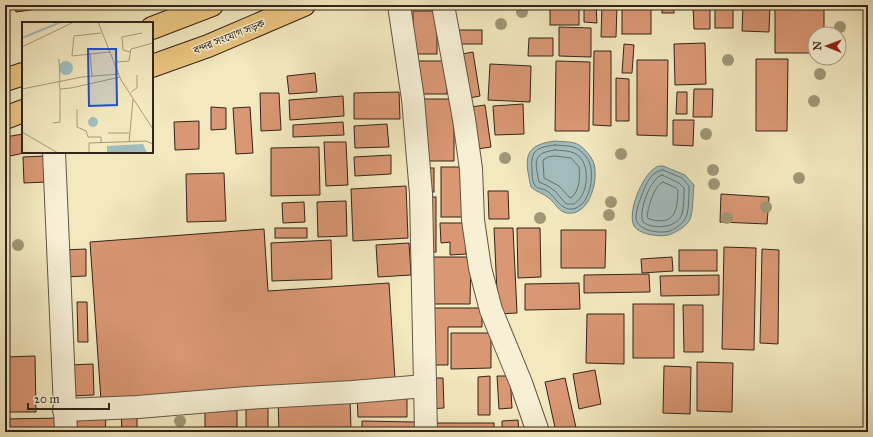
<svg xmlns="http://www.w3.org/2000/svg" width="873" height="437" font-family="'IM FELL Great Primer','Noto Serif Bengali',serif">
<rect width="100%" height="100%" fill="#f3e8be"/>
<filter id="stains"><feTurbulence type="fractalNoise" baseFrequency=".005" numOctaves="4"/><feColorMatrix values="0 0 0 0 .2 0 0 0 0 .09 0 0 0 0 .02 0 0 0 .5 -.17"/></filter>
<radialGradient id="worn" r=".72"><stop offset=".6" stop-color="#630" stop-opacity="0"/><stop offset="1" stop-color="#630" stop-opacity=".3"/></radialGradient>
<g fill="#a1bdbd" stroke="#75807b">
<path d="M555,141C562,142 573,141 579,145C585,149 590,155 593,161C600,177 590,217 567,213C559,212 555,203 549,198C543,193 536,192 531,187C525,160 522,145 555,141Z"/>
<path d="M663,166L685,175L694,185C693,193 693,213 690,219C687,226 678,231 671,234C663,238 639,235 634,226C627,212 642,176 655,168C657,166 660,166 663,166Z"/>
</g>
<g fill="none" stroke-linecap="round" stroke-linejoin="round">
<g stroke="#6a706b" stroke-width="1">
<path d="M555,145C562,146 570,145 576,148C582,151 588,158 590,164C594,178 590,205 573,209C561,211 556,197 547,191C542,188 536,189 534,184C532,180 532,173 532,169C530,150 538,147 555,145Z"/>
<path d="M555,150C561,151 568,150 574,153C589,159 589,185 581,197C579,200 576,202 574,204H566L555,191L548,186L539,182C535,162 532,153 555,150Z"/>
<path d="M555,156L571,158L579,167C580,178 580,190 571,198L569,197L559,186L544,178L543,160L548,157Z"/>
<path d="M663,170L682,178L689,186C689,193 689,211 686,217C684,223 676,228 670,231C660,234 637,231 636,218C636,208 641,198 644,189C648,180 653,171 663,170Z"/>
<path d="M662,175L679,183L684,188C684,196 684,206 682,214C678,228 653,230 643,222C638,212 650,178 662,175Z"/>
<path d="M663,182L676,188L678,190C677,212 675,226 649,219L647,217C648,208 654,185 663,182Z"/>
</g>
</g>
<g fill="#d99773" stroke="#332419">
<path d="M15,5H36L37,9L16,12Z"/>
<rect x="550" y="5" width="29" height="20"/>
<path d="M584,5H596L597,23L584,22Z"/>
<path d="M602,5H617L616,37H601Z"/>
<rect x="622" y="5" width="29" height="29"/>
<rect x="662" y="5" width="12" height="8"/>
<path d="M693,5H710V29H694Z"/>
<rect x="715" y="5" width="18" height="23"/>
<path d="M743,5H770L769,32L742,31Z"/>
<path d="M775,5H824V34H815V53H775Z"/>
<rect x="413" y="11" width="24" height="43"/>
<path d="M559,27L591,28V57L559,56Z"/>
<rect x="457" y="30" width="25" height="14"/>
<path d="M529,38H553V56H528Z"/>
<path d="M705,43L706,84L675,85L674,44Z"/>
<path d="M624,44L634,45L632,73H622Z"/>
<path d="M594,51H611V126L593,125Z"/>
<path d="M473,52L480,96L469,98L462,54Z"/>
<path d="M756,59H788L787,131H756Z"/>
<path d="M637,60H668L667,136L637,135Z"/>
<path d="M416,61H447V94H417Z"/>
<path d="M556,61L590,62L589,131H555Z"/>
<path d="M490,64L531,66L530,102L488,100Z"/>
<path d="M315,73L317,92L289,94L287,76Z"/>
<path d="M616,78L629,79V121H616Z"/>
<path d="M694,89H713L712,117H693Z"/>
<path d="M399,92L400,119H354V93Z"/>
<path d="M677,92H687V114H676Z"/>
<path d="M260,93H279L281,130L261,131Z"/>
<path d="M343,96L344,116L290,120L289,100Z"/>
<path d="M424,99H454V161H423Z"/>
<path d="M523,104L524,134L495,135L493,106Z"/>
<path d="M485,105L491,147L477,149L471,107Z"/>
<path d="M211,107L226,108V129L211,130Z"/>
<path d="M250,107L253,153L236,154L233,108Z"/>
<path d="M673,120H694L693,146L673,145Z"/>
<path d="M199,121V149L175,150L174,122Z"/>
<path d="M343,122L344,135L293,137V125Z"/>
<path d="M387,124L389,147L355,148L354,126Z"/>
<path d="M23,134V152H29L5,157V137Z"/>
<path d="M324,142H346L348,185L326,186Z"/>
<path d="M319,147L320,195L271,196V148Z"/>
<path d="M391,155V174L355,176L354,157Z"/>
<path d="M45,156L46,182L24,183L23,157Z"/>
<rect x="441" y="167" width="21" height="50"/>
<rect x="424" y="168" width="10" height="24"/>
<path d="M224,173L226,221L187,222L186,174Z"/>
<path d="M406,186L408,238L353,241L351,189Z"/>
<path d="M488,191H508L509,219H489Z"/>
<path d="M721,194L769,197L767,224L720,222Z"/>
<rect x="425" y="197" width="11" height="55"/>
<path d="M346,201L347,236L318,237L317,202Z"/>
<path d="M304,202L305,222L283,223L282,203Z"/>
<path d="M440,223H466V254L450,255V242L441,243Z"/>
<rect x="275" y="228" width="32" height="10"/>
<path d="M494,228H513L517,313L498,314Z"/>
<path d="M517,228H540L541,277L518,278Z"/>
<path d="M264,229L268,291L389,283L395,379L101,400L90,242Z"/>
<path d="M561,230H606L605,268H561Z"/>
<path d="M331,240L332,279L272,281L271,243Z"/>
<path d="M409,243L411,275L378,277L376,245Z"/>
<path d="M724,247L756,248L754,350L722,349Z"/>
<path d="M86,249V276L63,277V250Z"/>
<path d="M762,249L779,250L778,344L760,343Z"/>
<rect x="679" y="250" width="38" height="21"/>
<path d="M428,257H471L470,304H428Z"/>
<path d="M672,257L673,271L642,273L641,259Z"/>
<path d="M649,274L650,292L584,293V275Z"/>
<path d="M719,275V295L661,296L660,276Z"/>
<path d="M579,283L580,309L525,310V284Z"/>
<path d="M77,302H87L88,342H78Z"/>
<rect x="633" y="304" width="41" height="54"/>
<path d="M683,305H703V352H684Z"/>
<path d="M428,308H482V327H448V365H427Z"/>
<path d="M587,314H624V364L586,363Z"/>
<path d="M451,333H491V368L451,369Z"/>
<path d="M35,356L36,412H5V357Z"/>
<path d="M697,362L733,363L732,412L697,411Z"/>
<path d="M93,364L94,395L71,396L70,365Z"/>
<path d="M664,366L691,367L690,414L663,413Z"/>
<path d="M595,370L601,404L579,409L573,374Z"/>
<path d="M490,376V415H478V377Z"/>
<path d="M497,376H510L512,408L499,409Z"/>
<path d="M429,378H443L444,408L429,409Z"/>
<path d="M565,378L577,432H556L545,382Z"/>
<path d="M357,395H407V417H358Z"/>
<path d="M350,398L351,430L279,432L278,400Z"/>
<path d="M268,401V429L246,430V402Z"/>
<path d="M205,405L237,406V427H205Z"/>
<path d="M121,412L137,413V432H122Z"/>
<path d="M71,417H106L105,432H71Z"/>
<path d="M61,418L62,432H5V419Z"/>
<path d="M518,420L519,432H502V421Z"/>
<path d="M362,421L415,422V432H362Z"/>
<rect x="435" y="423" width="59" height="9"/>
</g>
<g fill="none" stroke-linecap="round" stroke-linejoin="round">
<defs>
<g id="minor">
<path d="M399,5L413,99L421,194L426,432"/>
<path d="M443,5L464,119L471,169L473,220L480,268L491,310L521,383L538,432"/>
<path d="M54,152L66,432"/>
<path d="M64,410L138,407L247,398L353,392L425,386"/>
</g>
<g id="trunk">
<path d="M152,28L212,5"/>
<path d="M152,66L208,46L304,5"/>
<path d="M5,80L23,74"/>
<path d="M5,118L23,111"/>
</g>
</defs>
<use href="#minor" stroke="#635542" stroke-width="24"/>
<use href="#trunk" stroke="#332419" stroke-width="24"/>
<use href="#minor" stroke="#f7f0d5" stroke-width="22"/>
<use href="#trunk" stroke="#eac47f" stroke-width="22"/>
</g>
<g fill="#a09776">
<circle cx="522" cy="12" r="6"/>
<circle cx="501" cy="24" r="6"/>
<circle cx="840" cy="27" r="6"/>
<circle cx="728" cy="60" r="6"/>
<circle cx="820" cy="74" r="6"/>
<circle cx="814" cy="101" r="6"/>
<circle cx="706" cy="134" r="6"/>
<circle cx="621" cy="154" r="6"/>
<circle cx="505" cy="158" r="6"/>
<circle cx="713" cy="170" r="6"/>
<circle cx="799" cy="178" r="6"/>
<circle cx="714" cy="184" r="6"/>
<circle cx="611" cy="202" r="6"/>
<circle cx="766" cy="207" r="6"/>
<circle cx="609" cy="215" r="6"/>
<circle cx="540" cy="218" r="6"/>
<circle cx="727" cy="218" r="6"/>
<circle cx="18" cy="245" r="6"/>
<circle cx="180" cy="421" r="6"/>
</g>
<g text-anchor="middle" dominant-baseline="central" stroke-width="3" stroke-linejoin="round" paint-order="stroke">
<g font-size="11" fill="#332419" stroke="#f7f0d5">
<text transform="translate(229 37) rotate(-22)">বন্দর সংযোগ সড়ক</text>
</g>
</g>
<g transform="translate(22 22)">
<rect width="131" height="131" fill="#f3e8be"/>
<path d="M37 46a7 7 0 1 1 14 0a7 7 0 1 1-14 0ZM66 100a5 5 0 1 1 10 0a5 5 0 1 1-10 0ZM121,122L125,131H85V124Z" fill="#a1bdbd"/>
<path fill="none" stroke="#a1bdbd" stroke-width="2" d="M0,16L39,0"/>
<path fill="none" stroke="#a69a7c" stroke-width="1" d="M76,0L99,58L131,107M79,11L52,14L50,34L88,30M0,25L52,0M108,30L101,28L100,15L120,11M68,31L70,54M37,37L38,61M94,40L107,39L109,27L131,21M37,61L38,67L49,66L98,55M0,67L60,55L97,52M109,70L115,66V53M55,87V105L64,109L66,115H79V121M31,101L38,100V67M0,110L36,131M86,111H107M107,120L111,77M67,131V121L124,119L131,122"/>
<path fill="#1d4ed8" fill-opacity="0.15" stroke="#1d4ed8" stroke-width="2" d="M66,27H94L95,83L67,84Z"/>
<rect width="131" height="131" fill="none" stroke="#332419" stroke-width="2"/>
</g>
<rect width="873" height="437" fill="none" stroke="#f3e8be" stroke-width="20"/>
<rect x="6" y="6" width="861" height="425" fill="none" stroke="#332419" stroke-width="2"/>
<rect x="10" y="10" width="853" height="417" fill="none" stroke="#332419"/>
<g transform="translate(827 46) rotate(271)"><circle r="19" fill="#f7f0d5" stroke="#a99e8a"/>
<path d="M0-3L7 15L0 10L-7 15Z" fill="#8f2418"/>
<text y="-6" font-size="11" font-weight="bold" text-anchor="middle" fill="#332419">N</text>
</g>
<path d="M28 403v6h81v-6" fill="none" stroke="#332419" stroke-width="2"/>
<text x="34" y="403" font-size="12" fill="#332419" stroke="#f7f0d5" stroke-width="3" paint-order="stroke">20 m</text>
<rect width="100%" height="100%" filter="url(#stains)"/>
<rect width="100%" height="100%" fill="url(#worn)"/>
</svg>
